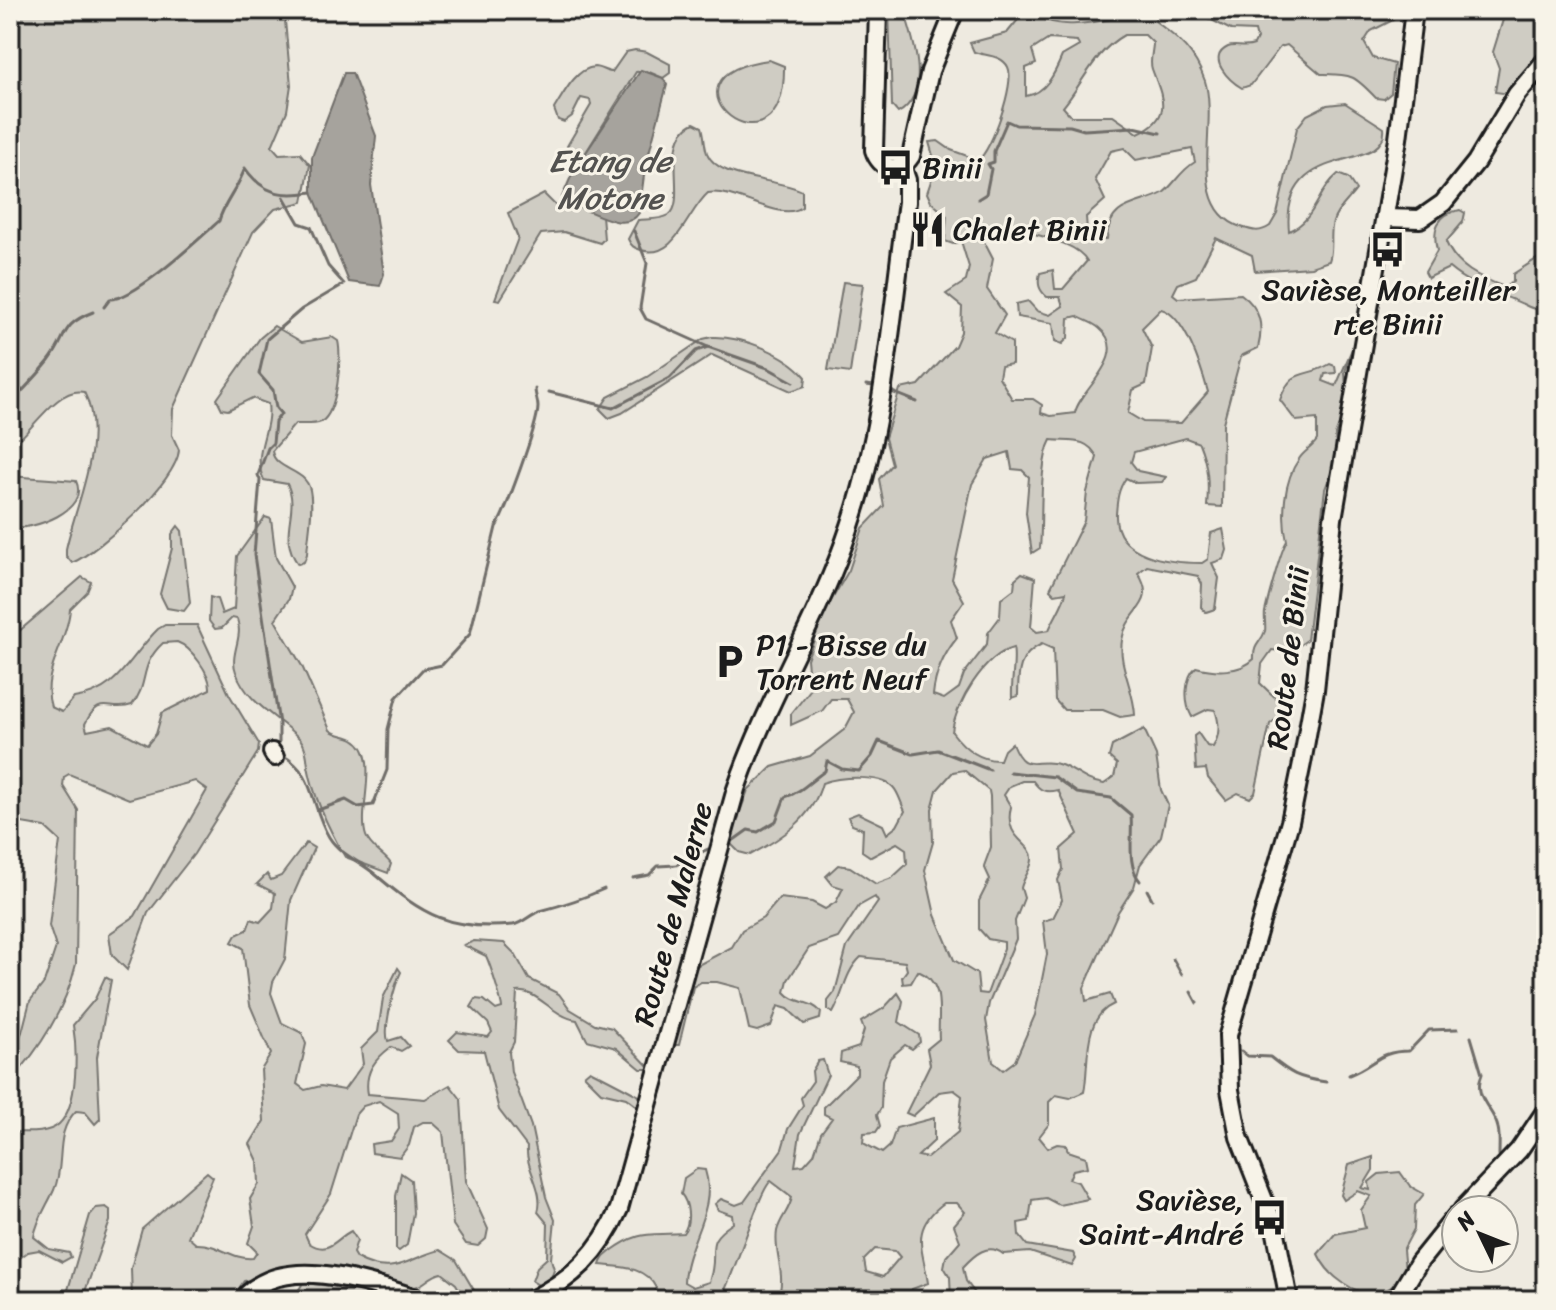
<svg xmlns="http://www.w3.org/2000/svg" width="1556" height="1310" font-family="Sriracha,sans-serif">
<rect width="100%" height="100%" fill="#eeeae0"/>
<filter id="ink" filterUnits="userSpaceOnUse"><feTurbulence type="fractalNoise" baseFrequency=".0125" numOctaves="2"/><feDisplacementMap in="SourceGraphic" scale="16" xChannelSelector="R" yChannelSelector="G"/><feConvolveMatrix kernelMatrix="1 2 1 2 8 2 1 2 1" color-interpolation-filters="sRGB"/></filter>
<g filter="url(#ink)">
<g fill="#cfccc3" stroke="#767470" stroke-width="2" fill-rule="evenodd">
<path d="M10,10H284L291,85L287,111L272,146L279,154L300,153L310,165L303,202L275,209L253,232L173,409L172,435L179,450C177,481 100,551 72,563L66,556V549C76,502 108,439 84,392C57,386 31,433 10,448Z"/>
<path d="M889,10H904C913,39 933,93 898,113L892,106Z"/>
<path d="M1026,10H1042L1039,16C1061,33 1107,19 1134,14L1139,10H1157L1155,21C1179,39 1195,52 1205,81C1219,125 1185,208 1241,227C1253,231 1260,233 1270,226L1277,214L1297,128L1307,115L1327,105L1345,103L1384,128C1389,175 1280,138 1289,231C1316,220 1317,191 1338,174L1348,178L1356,190C1348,201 1337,209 1333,222C1329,236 1334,247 1329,261L1311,267L1255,271L1252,255L1216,238L1196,277L1178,284L1173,294L1178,298L1241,294C1260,308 1264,325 1258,348L1241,356L1223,423L1222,507L1207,506C1209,483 1208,465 1199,443L1186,438L1134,452L1131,462L1138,471L1166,477L1162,482L1136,483L1126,478C1118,489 1117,500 1116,514C1114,557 1170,563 1202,563L1208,559L1211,533L1223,529L1227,550L1224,559L1212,563L1219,578L1215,609L1206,612L1201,607L1202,584L1198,576L1147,566L1138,573C1159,606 1127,608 1122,640C1118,665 1134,689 1135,715L1120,717L1103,710H1064L1055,700L1053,649L1042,644C1018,655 1018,672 1018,696L1012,698C1011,682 1016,658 1013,648C985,655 955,704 952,732C964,748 979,761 1000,760L1004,750L1012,743C1025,776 1035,757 1058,764C1075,769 1083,781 1104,784L1114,777L1117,764L1109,757L1112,746L1144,729L1156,755L1161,790L1168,805L1161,836L1140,865L1134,887L1118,912L1084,988L1086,1001L1110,994L1114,1004C1081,1018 1090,1065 1084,1092L1070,1098L1056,1095L1049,1102V1124L1039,1137L1048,1148L1057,1144L1066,1145L1068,1151L1086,1157L1088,1167L1073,1170L1069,1179L1078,1182L1088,1199L1059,1205L1046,1198L1032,1200L1029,1221L1018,1223L1019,1235L1027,1245L1073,1253L1076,1259L1072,1266L1030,1252L1003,1254C988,1242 974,1255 963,1267L966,1281L977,1296L974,1300H951L950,1277L944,1267L946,1257L960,1241L954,1225L965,1212L957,1203H944C909,1229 923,1249 928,1283L912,1289L908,1300H777C788,1275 773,1255 777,1231C780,1218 790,1210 792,1197L771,1181C759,1190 734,1277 720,1300H651L656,1288C645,1266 621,1267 600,1265C603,1256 605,1257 611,1251C641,1229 649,1236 683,1233C691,1223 689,1203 681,1194L684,1178L697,1169L705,1170C718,1209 685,1244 684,1282L693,1287L709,1282C721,1247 700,1245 733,1223L732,1215L718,1210L715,1204L721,1199L736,1205L744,1202L782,1149L788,1129L803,1105L801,1098L813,1081L812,1071L818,1061L823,1060L828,1075L800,1134L795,1166L804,1165L814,1154L821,1133L832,1118L824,1114V1107L857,1074V1066L840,1062L841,1053L859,1047L864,1030L861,1022L884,1008L898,993L903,1001L899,1022L919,1035L920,1042L912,1049L905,1045L890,1058L882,1081L881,1108L877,1115L880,1126L876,1132L864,1133L863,1143L882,1153L890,1146L896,1128L934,1118V1141L918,1156L927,1158L958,1132L962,1096L954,1090L939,1092L913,1116L906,1113L930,1064L927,1049L939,1039C937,1013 947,983 918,971L911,983L903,984L902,977L907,970L905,962L861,957C844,973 844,994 833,1013L828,1010V1001L835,992L847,947L878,902L875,897L859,906L838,938L809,948L788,980L785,992C795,1004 811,1000 821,1012L820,1019L804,1024L788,1009L778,1006L771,1026L757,1031L749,1029L740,988L717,982H701L693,987L679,1045H675L674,1041L692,973L698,965L732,947L742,930L763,918L780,898L812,902L825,909L836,902L843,888L833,885L826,876L838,865L850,867L876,884L892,878L907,864L906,849L897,843L871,857L862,851L863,829L852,825L848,817L858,813L883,825L887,834L897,826L905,811C901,804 899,793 893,787C879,774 839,777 822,783C813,818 781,839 750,855L739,852L729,842L748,790L772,767L810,756L845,729L854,712L847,699H831L822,711L791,725V714L810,690L807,659L824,613L849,570L863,528L884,506L879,479L892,464L885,438L900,389L919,385L955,346L961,332L962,307L946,294L966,281L969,267L961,241L953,244L945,241L947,216L931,202L927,193L936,166L929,142L938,141L951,150L978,160C991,152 1016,82 1008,67C1002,55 986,56 974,52L970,43L1007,33ZM1124,35H1145L1153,43C1153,51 1149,62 1152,69C1162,97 1174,117 1138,133L1113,116H1071L1063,107C1083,83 1095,51 1124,35ZM1049,39L1077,41L1079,46L1062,56C1055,73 1046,93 1026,96V68L1036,64L1032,50ZM1124,148L1136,160L1192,149L1195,162C1180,171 1173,186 1163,193C1142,205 1108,201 1107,239L1096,241L1087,230L1086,217L1105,200L1095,179L1111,151ZM1003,224C1026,234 1076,240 1087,261L1063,289H1055L1053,270L1040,273C1037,284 1039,290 1047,297H1060L1063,306L1050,315L1037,311L1028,301L1016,304L1017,317L1053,323L1055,341L1062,344L1068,338L1069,318L1077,316C1083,320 1094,323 1099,328C1132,355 1079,390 1075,413L1051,416L1041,413L1042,405L1033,399H1012L999,377L1001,366L1012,364V343L995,333L1005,315L987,289L993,259L979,232L986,226ZM1161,309C1185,315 1202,370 1208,392L1181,423L1143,422L1128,413L1133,390L1146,384L1152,348L1142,328ZM1051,440C1071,442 1087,437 1097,457L1087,492L1084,521L1050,589L1055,594L1066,592C1064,604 1054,617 1049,630L1037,632L1031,627L1035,578L1022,573L1015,579L1014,589L1001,599L1000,617L988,633L987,644L964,674L959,688L944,699L933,695C935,674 944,654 957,638L951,620L964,601L952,579L972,484L987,459L1009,452L1012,469L1022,470L1029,477L1026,513L1032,553L1040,548C1043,519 1038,464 1051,440ZM964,770L989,791L990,796L991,847L984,866L990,879L979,901V929L988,939L1004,942V948L987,994L979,993L977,974L954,960L935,915L925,870L933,842L932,809L937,790L953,772ZM1022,781H1033C1040,791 1045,793 1058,790L1078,834L1061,849L1063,869L1058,880L1062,900L1053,918L1043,921L1047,954L1035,1015L1015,1061L1003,1070L993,1062L986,1020L989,1003L1016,939L1015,921L1024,898L1021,888C1023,878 1033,867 1032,858C1032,842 1003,839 1011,807L1004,795L1010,786ZM875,1249L895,1251L900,1257L883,1277L866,1272L864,1260Z"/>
<path d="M1192,10H1396L1393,20L1371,31L1364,42L1373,58L1394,64L1391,93L1384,99L1376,98C1353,74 1353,75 1321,74L1287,45L1280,47L1251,85L1242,88C1230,81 1205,58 1228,47C1235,44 1244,49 1254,45L1257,39L1255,31L1231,30Z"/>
<path d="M1506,10H1546V50L1512,86L1510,94L1495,92L1499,68L1493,52Z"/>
<path d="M635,50L647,52L670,64V73L663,78L647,71L636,72L583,157H571L567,146L591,105L590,100L581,98L572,116L564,122L558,120L554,109C563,95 575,69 594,67C600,67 606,72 612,72L626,52Z"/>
<path d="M769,60L784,66C786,192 643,76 769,60Z"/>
<path d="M694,123L702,127C705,136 704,145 707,153C718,181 779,178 802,191V207C781,223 735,188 708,193C687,211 676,261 641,250C634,248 631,246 628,239L638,220C648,219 661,220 669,215C688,202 659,139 694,123Z"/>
<path d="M544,194L557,207L580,206L602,215L604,239L600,243L564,232L541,234L500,300L495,299L518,238L508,213Z"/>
<path d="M1460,210L1465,213L1463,222L1446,242C1457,268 1479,277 1504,287L1513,282V274L1541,256L1546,237V312C1539,307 1535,310 1529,307C1502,293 1473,289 1449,268L1428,278L1425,272L1437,251C1432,229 1437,214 1460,210Z"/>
<path d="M843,282L863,284L850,373L828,370Z"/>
<path d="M274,326L302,342L332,337L338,341C342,357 338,412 321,422C315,425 302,424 295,424L272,451C275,471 305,468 310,490C314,509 308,535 307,554L304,562L298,564C276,534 301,511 287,484L264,480C251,454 272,431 268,404L252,398L228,410L222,409L217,399L260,338Z"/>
<path d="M712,337C742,336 786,353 806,377L805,386L791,391L712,355L622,413L609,418L600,409L608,397L647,377L703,339Z"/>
<path d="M1356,340L1345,372L1347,405L1335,435L1337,458L1325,489L1307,640L1290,652L1272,650L1262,664L1260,683L1288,710L1270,724L1255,793L1250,798L1238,793L1226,800L1208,778L1206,769L1196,770L1194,736L1198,733L1207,746L1213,747C1220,735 1220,724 1215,710L1208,709L1192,717C1184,703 1184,678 1196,667C1215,672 1240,673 1254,659C1253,644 1261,643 1265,631C1266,626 1264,618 1265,612C1268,599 1281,549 1287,541C1281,516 1284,480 1299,459C1304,451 1312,448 1317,440V419L1296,421L1280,400C1292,366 1305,379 1330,364L1335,366L1336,373L1325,374L1323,381L1336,386Z"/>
<path d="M10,476L76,481C90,511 33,530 10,528Z"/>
<path d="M265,517L271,519L276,558L292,587L289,599L275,620L302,666L330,730C337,736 346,735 353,739C382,755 357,809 366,836C370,848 384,854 391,864L388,873L345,857C328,828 314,799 308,766C307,757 306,745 299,738C277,716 247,703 236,672C229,654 244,638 237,619L232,618L222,628L215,629L209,621L210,597L217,599L222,614L234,609L237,556Z"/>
<path d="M178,526L182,531L190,603L184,611L167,608L160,594L172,548V534Z"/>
<path d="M82,577L91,582L87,592L70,609C68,642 40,673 51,707L62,712L74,698C119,692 129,657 158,629L165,625H197L229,694L259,744L258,752L194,854L148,913L127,970L112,955L109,934L135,916L207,790L195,781L129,799L69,774L64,777L63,786L78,810L76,964C66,1007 40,1050 10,1081V1058L22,1032L30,1001L44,983L56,947L49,926L60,841L45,827L10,821V639ZM177,642C191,647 211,674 210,689L162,713L156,734L147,745L112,726L87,731L85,724C100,693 109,713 132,705C150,683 138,666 163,643Z"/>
<path d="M306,843L314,848L291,900L285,959L273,982L271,993L282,1023L302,1033L306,1044L297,1084L305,1090L321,1086L344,1090L363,1064L361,1049L378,1032L383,998L398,968L401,972C395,984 383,1028 388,1041L401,1037L409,1046L401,1051L391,1047C375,1059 364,1072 368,1094L425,1099L450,1085L461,1099L466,1181L488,1229L486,1239L478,1246L466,1244L453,1225L443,1132L432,1122H423L414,1127L409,1145L400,1157L372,1153L371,1144L391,1141L399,1129L398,1113L379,1101L363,1106L356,1114L331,1194L305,1234L309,1243C329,1256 335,1239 351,1231L357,1240L353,1253L356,1258C394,1278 405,1259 440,1250L456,1260L475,1292L474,1297L464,1298L456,1284L442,1273C430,1275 425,1285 415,1287C393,1291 364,1272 342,1269C311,1264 275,1277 244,1281L231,1300H132L131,1268L142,1229L207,1172L213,1177L188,1237L196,1244C218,1243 232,1260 253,1258L257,1252L248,1243L254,1226L250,1199L259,1184L258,1161L250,1144L264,1121L261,1070L271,1054L250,1005L243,948L232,942L236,935L247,930L251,919L260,922L273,908L275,893L257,884L267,874L271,880L281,876Z"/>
<path d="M474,941L504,943L515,954L529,979L559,994L570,1009L595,1024L612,1028L651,1069H641L616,1048L587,1040L577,1020C553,1017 537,989 517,992L514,1042L509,1052L511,1072L531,1126L546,1197L555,1220L551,1259L554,1269L551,1278L540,1286L532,1281L537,1267L547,1258L548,1224L538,1212C545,1190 525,1169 527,1147L499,1110L484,1051L459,1050L449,1040L457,1032L488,1037L492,1032L488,1023L471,1007L476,999L484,1000L496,1010L502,1008C502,1002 490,964 486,956L464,945Z"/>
<path d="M105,977L111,980L97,1057L100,1119L95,1124L85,1112L76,1111C53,1134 66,1163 54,1190C47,1206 37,1219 34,1237L49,1249L69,1253L71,1257L62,1262L39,1250L28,1252L10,1265V1132C25,1132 47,1135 59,1124C79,1105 77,1049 73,1025L95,999Z"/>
<path d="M590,1070C607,1079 625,1088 641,1097L638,1107L626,1098L601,1092L584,1075Z"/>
<path d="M1373,1157V1170L1362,1188L1370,1190L1369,1182L1379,1174L1400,1172L1410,1186L1424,1194L1415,1205L1414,1229L1403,1250L1405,1271L1401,1280L1378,1296C1353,1293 1328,1277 1318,1254L1335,1234L1365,1228L1361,1210L1371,1196L1358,1191L1344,1200L1341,1195L1349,1165Z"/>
<path d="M401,1173L411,1180L413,1213L407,1245L399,1251L396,1249V1196Z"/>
<path d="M106,1207L110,1210V1221L82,1300H65L90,1215L96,1208Z"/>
<path d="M303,1283C337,1286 368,1291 402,1300L305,1296L298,1291Z"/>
</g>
<g fill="#a6a39d" stroke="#6f6d69" stroke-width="2">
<path d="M641,70L663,78L667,85L645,168L639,213C624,236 588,207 568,204L562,197L573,172Z"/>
<path d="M344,73H352L376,136L371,185L384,274L380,286L349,282L312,192V157Z"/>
</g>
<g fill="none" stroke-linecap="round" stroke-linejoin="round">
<g stroke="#6f6d69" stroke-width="3">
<path d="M978,199L986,194L991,169L988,164L994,162V151L1007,121L1016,125L1070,126L1084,130L1134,127L1160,133"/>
<path d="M634,231L647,263L640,308L646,319L708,347"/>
<path d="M104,307L110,299C133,301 199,239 219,221C223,204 238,189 245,168C263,194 282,197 312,192"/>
<path d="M866,385L874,386"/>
<path d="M887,390L917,402"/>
<path d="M549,392L613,408L670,378L696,351L708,347L768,368L793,382"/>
<path d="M10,404C23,390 37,376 49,361C68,337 59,325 93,312"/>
<path d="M279,743V724L254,555L260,480L258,475L268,448L273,443L275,422L281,414L276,408L273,390L259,374L267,339L302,309L344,284L328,266L311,227L299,223L284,197"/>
<path d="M282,755C316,773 310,806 329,837C340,855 360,861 376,875C423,915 450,931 513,925C522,924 531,914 540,911C563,905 582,899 604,889"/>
<path d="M1010,772L1055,777L1077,793L1111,798L1131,815C1133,836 1126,865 1140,881"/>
<path d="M318,810L346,800L358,807L373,805L387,770L388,729L396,698L423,669L442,665L470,634L496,527C505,514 538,424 538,407C538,401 535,395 535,389"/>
<path d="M734,840L748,830L758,832L776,821L785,797C802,792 810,781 825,771L827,761L842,769L859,771L872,756L879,741L913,754L938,750L990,770"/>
<path d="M633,878L649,875L658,866L676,865L708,849"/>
<path d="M1147,890L1152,899"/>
<path d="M1173,959L1182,975"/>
<path d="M1191,992L1197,1003"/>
<path d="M1471,1037L1482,1074C1472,1098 1494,1108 1498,1128C1500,1136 1499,1146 1499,1155"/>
<path d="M1241,1051L1247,1056L1270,1057C1291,1074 1297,1078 1326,1082"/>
<path d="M1349,1075C1376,1065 1377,1051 1409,1051L1429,1030L1457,1029"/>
</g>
<defs>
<g id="minor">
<path d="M878,10L874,150C880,169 899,175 911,156L930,71L955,10"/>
<path d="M1385,218L1420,219L1443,203L1476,162L1517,94L1546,60"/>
<path d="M272,752L275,757"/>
<path d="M1462,1210L1519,1150L1546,1110"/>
<path d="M242,1300C282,1250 372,1284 422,1300"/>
<path d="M531,1300C573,1279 600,1252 619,1209L736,789C767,699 820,617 850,526C885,423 892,310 907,202V180L902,166"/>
<path d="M1289,1300L1275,1228L1239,1137L1230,1090L1228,1035L1290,822L1302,763L1315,690L1333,519L1398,139L1414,10"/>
<path d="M1396,1300L1419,1262L1456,1216"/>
</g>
</defs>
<use href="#minor" stroke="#1c1c1c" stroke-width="22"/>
<use href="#minor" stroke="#f7f3e8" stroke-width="16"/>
</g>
</g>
<defs>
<symbol id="bus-bare" viewBox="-9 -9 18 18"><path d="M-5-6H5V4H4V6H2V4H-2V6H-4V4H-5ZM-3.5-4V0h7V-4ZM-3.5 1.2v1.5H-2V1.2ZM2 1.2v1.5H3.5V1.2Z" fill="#1c1c1c" stroke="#f7f3e8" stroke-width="2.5" paint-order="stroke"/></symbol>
<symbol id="restaurant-bare" viewBox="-9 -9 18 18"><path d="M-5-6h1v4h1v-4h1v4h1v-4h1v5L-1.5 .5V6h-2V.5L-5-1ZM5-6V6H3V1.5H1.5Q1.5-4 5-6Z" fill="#1c1c1c" stroke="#f7f3e8" stroke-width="2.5" paint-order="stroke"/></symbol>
<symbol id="parking-bare" viewBox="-9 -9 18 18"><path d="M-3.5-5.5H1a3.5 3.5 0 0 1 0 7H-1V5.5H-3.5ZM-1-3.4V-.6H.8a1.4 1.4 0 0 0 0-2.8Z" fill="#1c1c1c" stroke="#f7f3e8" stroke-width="2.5" paint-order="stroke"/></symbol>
</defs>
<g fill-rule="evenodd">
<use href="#bus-bare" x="870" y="142" width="51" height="51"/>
<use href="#restaurant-bare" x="902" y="204" width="51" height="51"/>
<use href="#bus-bare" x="1362" y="224" width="51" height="51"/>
<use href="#parking-bare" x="704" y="636" width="51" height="51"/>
<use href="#bus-bare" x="1244" y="1192" width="51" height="51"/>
</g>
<g text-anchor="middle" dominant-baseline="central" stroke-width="6" stroke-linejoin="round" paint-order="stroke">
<g font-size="30" fill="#1c1c1c" stroke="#f7f3e8" text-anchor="start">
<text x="922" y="168">Binii</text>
<text x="953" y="230">Chalet Binii</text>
<text x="1388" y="290" text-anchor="middle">Savièse, Monteiller<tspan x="1388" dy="34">rte Binii</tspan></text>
<text x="756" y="645">P1 - Bisse du<tspan x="756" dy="34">Torrent Neuf</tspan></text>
<text x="1244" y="1200" text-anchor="end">Savièse,<tspan x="1244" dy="34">Saint-André</tspan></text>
</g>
<g font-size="30" fill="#1c1c1c" stroke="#f7f3e8">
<text transform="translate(1288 658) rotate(-83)">Route de Binii</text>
<text transform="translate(673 914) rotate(-75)">Route de Malerne</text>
</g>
<g font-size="32" font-style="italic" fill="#535250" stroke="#f7f3e8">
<text x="610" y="161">Etang de<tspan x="610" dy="37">Motone</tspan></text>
</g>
</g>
<rect width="1556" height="1310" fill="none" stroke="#f7f3e8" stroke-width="40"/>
<rect x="20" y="20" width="1516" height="1270" fill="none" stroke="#1c1c1c" stroke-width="3" filter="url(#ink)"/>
<g transform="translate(1480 1234) rotate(313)"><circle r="38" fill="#f7f3e8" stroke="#9f9d96" stroke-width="2"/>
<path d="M0-6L14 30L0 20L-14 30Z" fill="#1c1c1c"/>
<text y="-12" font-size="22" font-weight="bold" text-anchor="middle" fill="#1c1c1c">N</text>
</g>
</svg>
